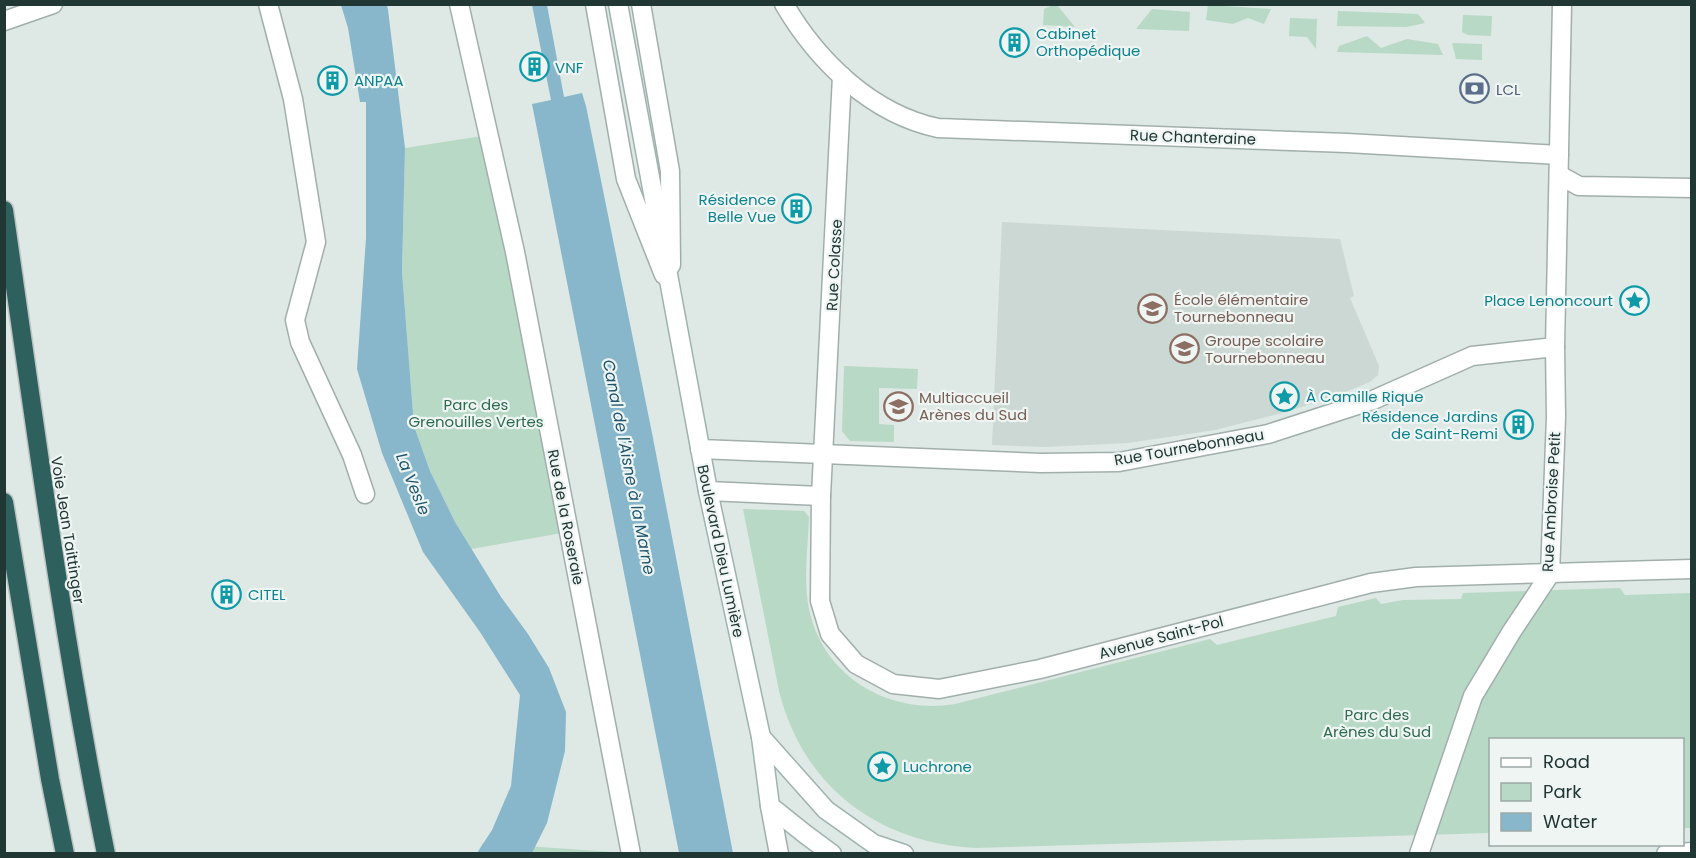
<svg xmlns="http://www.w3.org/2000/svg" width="1696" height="858" font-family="Poppins,sans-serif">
<rect width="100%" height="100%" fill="#dee8e5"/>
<path fill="#ccd8d4" d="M1002,222L1340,239L1354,296L1350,298L1379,366L1378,375L1370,382L1330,398L1282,413L1215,430L1128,443L1045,447L992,445Z"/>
<g fill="#b8d9c5">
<path d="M1053,5H1057L1075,27L1043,25L1044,9Z"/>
<path d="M1208,5L1271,9L1264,24L1248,18L1233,24L1206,20Z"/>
<path d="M1152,9L1190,12L1189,31L1136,29Z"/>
<path d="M1338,11L1418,14L1425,23L1406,27L1337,26Z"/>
<path d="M1463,15L1492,16L1491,36L1468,35L1462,32Z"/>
<path d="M1290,18L1317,19L1316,49L1307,37L1289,36Z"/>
<path d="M1367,36L1381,48L1407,39L1438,44L1443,55L1337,52L1339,46Z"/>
<path d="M1452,43L1482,44V60L1456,59Z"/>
<path d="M482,136L562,533L471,549L455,522L430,471L414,426L402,272L405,148Z"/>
<path d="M844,366L918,369L917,389L879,388V424L894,425V442L850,441L842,431Z"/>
<path d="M743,509L804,511L809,517C808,547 803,580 809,609C823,677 889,715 955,704L1210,639L1217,645L1336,616L1338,607L1376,598L1381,604L1403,600L1461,599L1463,593L1620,588L1625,595L1691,593V828H1683L1682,740H1490V833L976,848C878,843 803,787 779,691Z"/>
<path d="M483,843L627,853V854H477Z"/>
</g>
<g fill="#88b7cb">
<path d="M341,5H387L388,10L405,148L402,272L414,426L430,471L455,522L501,597L528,634L549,668L566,712L565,751L547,823L532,853H477L492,830L511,786L520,695L480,632L423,552L382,453L357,369L366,238V102H360L348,28Z"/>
<path d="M532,5H547L564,97L582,93L586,106L652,433L733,853H679L532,104L551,100Z"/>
</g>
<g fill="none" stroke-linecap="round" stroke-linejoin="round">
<defs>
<g id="minor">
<path d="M268,4L293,99L316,242L295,320L300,342L352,455L365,494"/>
<path d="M459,4L515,252L631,854"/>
<path d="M784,4C818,62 872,114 938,128L1347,143L1559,155"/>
<path d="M842,76L821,496L820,601L830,634L856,664L893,684L939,689L1040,669L1371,583L1416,577L1692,569"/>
<path d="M1559,175L1579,186L1692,188"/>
<path d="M700,449L1041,463L1119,462L1268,434L1373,400L1472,356L1555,347"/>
<path d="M708,491L821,496"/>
<path d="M1419,854L1473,696L1512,631L1550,574L1556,417L1555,347L1562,4"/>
</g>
<g id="tertiary">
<path d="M595,4L626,179L664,275"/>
<path d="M641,4L670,171L671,265"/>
<path d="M4,21L53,4"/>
<path d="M770,806L779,854"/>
</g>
<g id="secondary">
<path d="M618,4L708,491L761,737L770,806L805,834L832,854"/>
<path d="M761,737L826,810L874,844L904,854"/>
<path d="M1666,854L1692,852"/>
</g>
<g id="motorway">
<path d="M4,210C35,425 63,640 106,854"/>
<path d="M4,502L50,779L65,854"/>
</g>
</defs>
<use href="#minor" stroke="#a1afac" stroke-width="21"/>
<use href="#tertiary" stroke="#a1afac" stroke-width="21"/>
<use href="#secondary" stroke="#9eb3af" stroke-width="21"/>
<use href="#motorway" stroke="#bcc3c2" stroke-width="21"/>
<use href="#minor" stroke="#fff" stroke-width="18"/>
<use href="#tertiary" stroke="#fff" stroke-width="18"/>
<use href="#secondary" stroke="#fff" stroke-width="18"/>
<use href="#motorway" stroke="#2e615e" stroke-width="18"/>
</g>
<defs>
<symbol id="building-ring" viewBox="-11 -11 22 22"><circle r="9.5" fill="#eef5f3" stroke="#0f9aa8" stroke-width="1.5"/><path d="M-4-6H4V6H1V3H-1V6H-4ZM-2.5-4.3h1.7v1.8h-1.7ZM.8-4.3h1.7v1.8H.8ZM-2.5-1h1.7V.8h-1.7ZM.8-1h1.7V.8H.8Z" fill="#0f9aa8"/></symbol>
<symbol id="bank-ring" viewBox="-11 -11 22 22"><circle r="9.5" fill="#eef5f3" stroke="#5c6f8a" stroke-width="1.5"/><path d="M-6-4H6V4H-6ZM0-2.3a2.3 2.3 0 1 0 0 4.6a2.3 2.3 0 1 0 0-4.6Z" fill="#5c6f8a"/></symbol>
<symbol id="sight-ring" viewBox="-11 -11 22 22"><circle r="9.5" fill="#eef5f3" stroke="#0f9aa8" stroke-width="1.5"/><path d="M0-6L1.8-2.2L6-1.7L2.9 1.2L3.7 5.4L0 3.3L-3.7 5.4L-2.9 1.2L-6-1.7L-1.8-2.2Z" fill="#0f9aa8"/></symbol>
<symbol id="school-ring" viewBox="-11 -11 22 22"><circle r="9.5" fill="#eef5f3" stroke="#8d6e63" stroke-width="1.5"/><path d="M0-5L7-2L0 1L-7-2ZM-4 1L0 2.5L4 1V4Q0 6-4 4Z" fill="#8d6e63"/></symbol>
</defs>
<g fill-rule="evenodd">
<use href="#building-ring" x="998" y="26" width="33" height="33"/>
<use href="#building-ring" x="518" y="50" width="33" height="33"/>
<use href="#building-ring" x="316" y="64" width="33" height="33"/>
<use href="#bank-ring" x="1458" y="72" width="33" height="33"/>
<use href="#building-ring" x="780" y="192" width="33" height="33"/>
<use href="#sight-ring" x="1618" y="284" width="33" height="33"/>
<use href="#school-ring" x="1136" y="292" width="33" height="33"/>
<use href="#school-ring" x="1168" y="332" width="33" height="33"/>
<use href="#sight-ring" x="1268" y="380" width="33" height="33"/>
<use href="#school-ring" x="882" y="390" width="33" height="33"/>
<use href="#building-ring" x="1502" y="408" width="33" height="33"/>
<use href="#building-ring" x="210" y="578" width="33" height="33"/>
<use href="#sight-ring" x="866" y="750" width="33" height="33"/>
</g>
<g text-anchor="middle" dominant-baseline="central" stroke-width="4.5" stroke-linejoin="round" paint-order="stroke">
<g font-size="15" fill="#0d838f" stroke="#eef5f3" text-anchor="start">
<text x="1036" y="33">Cabinet<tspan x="1036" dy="17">Orthopédique</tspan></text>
<text x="555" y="67">VNF</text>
<text x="354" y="80">ANPAA</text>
<text x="776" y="199" text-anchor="end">Résidence<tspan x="776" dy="17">Belle Vue</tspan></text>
<text x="1613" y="300" text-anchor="end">Place Lenoncourt</text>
<text x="1306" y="396">À Camille Rique</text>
<text x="1498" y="416" text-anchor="end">Résidence Jardins<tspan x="1498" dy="17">de Saint-Remi</tspan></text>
<text x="248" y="594">CITEL</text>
<text x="903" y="766">Luchrone</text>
</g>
<g font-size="15" fill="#4e5e75" stroke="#eef5f3" text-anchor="start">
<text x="1496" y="89">LCL</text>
</g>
<g font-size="15" fill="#203734" stroke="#eef5f3">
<text transform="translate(1193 137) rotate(2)">Rue Chanteraine</text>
<text transform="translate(834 265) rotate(-87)">Rue Colasse</text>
<text transform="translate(1189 447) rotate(-10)">Rue Tournebonneau</text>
<text transform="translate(1551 502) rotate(-87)">Rue Ambroise Petit</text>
<text transform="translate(566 517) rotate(79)">Rue de la Roseraie</text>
<text transform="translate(68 530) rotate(81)">Voie Jean Taittinger</text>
<text transform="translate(721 551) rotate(78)">Boulevard Dieu Lumière</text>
<text transform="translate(1161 637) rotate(-15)">Avenue Saint-Pol</text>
</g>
<g font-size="15" fill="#785e54" stroke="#eef5f3" text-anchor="start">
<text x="1174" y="299">École élémentaire<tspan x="1174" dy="17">Tournebonneau</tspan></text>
<text x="1205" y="340">Groupe scolaire<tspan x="1205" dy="17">Tournebonneau</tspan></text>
<text x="919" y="397">Multiaccueil<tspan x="919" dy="17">Arènes du Sud</tspan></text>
</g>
<g font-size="15" fill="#2e6a4e" stroke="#eef5f3">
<text x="476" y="404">Parc des<tspan x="476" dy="17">Grenouilles Vertes</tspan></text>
<text x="1377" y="714">Parc des<tspan x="1377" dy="17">Arènes du Sud</tspan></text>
</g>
<g font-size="16" font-style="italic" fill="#1f556e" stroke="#eef5f3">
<text transform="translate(629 467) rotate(79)">Canal de l'Aisne à la Marne</text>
<text transform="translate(413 484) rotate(68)">La Vesle</text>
</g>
</g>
<rect width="1696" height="858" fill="none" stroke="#203734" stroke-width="12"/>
<rect x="1489" y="738" width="195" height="108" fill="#eef5f3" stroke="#9ca9a7" stroke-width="1.5"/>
<rect x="1501" y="758" width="30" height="9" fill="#ffffff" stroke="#9ca9a7" stroke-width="1.5"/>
<text x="1543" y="768" font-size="18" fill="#203734">Road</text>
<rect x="1501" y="783" width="30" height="18" fill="#b8d9c5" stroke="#9ca9a7" stroke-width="1.5"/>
<text x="1543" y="798" font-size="18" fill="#203734">Park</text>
<rect x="1501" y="813" width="30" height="18" fill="#88b7cb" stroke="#9ca9a7" stroke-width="1.5"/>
<text x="1543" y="828" font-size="18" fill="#203734">Water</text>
</svg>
